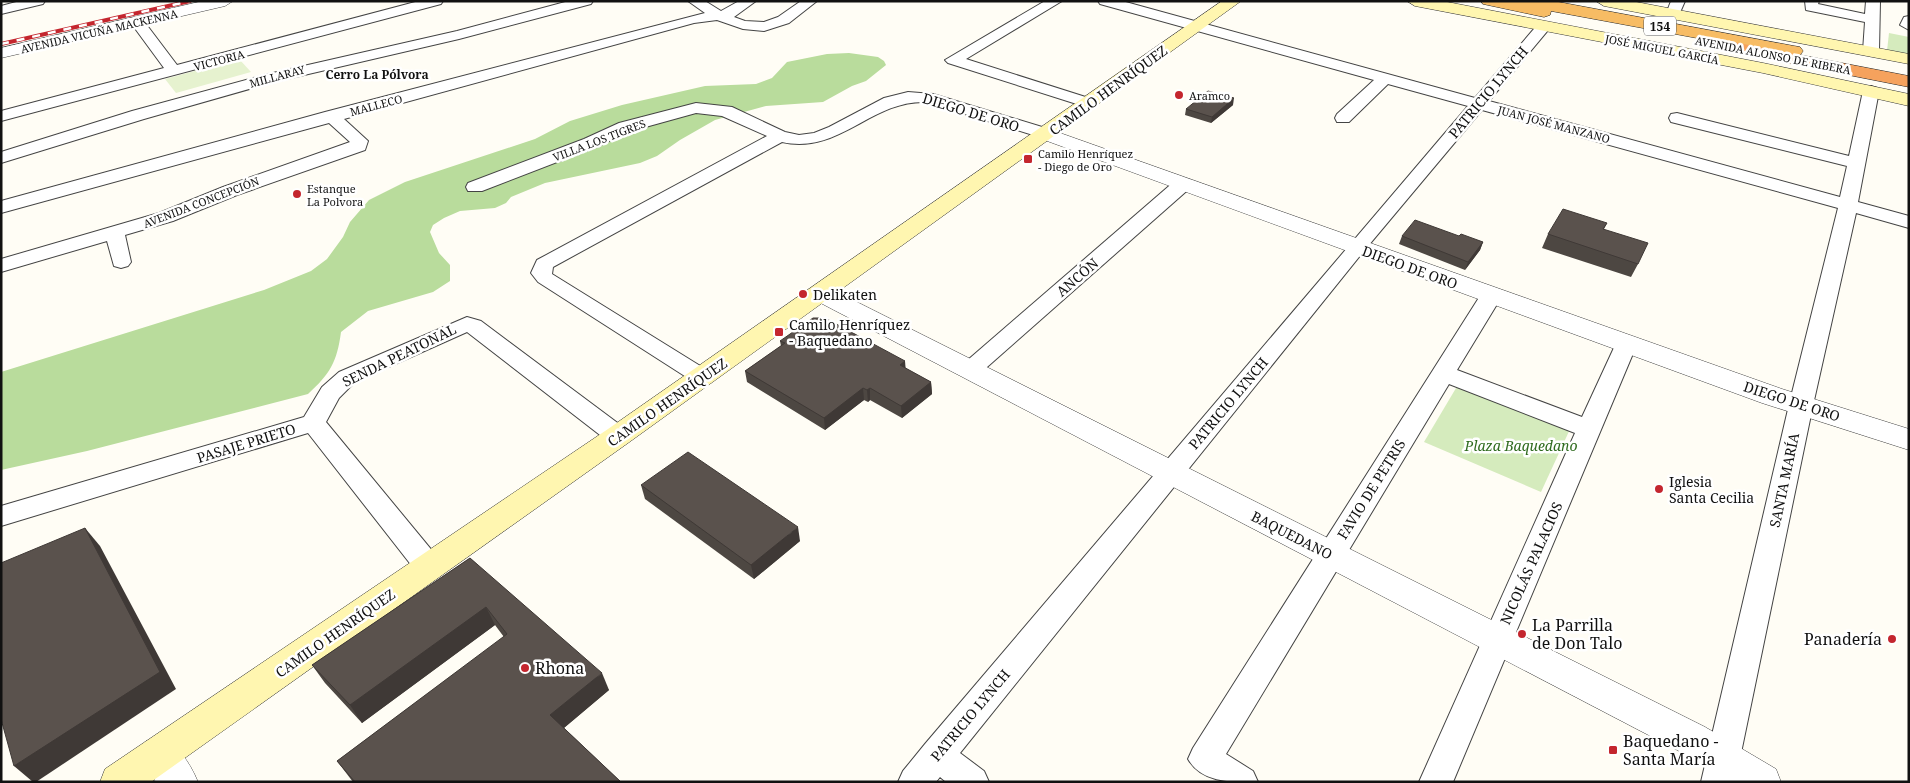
<svg xmlns="http://www.w3.org/2000/svg" width="1910" height="783" viewBox="0 0 1910 783" font-family="'Noto Serif',serif">
<style>
.green{fill:#d5ebbd}
.forest{fill:#b9dc9c}
.pitch{fill:#e6f2cf}
.lines{fill:none;stroke-linecap:round;stroke-linejoin:round}
.minor-casing{stroke:#444;stroke-width:2}
.tertiary-casing{stroke:#444;stroke-width:1}
.secondary-casing{stroke:#333;stroke-width:1}
.trunk-casing{stroke:#222;stroke-width:1}
.motorway-casing{stroke:#222;stroke-width:1}
.minor{fill:#fff;fill-rule:evenodd}
.tertiary{fill:#fff;fill-rule:evenodd}
.secondary{fill:#fff6b0;fill-rule:evenodd}
.trunk{fill:#f7bc64;fill-rule:evenodd}
.motorway{fill:#f5a25d;fill-rule:evenodd}
.rail-casing{stroke:#c4262e;stroke-width:4}
.rail{stroke:#fff;stroke-width:2.5;stroke-dasharray:8;stroke-linecap:butt}
.wall{fill:#4d4742}
.shaded-wall{fill:#3f3936}
.building{fill:#5a524d;stroke:#3f3936}
.poi-dot{fill:#c4262e;stroke:#fff;stroke-width:2}
.labels{text-anchor:middle;dominant-baseline:central;stroke-width:5;stroke-linejoin:round;paint-order:stroke}
.far-street-label{font-size:11px;fill:#111;stroke:#fff}
.far-poi-label{font-size:11px;fill:#111;stroke:#fff;text-anchor:start}
.shield{fill:#fff;stroke:#585858;stroke-width:1}
.shield-label{font-size:12px;font-weight:bold;fill:#111}
.far-neighbourhood-label{font-size:12px;font-weight:bold;fill:#111;stroke:#fff}
.street-label{font-size:14px;fill:#111;stroke:#fff}
.poi-label{font-size:14px;fill:#111;stroke:#fff;text-anchor:start}
.park-label{font-size:14px;font-style:italic;fill:#2f6b1f;stroke:#fff}
.near-poi-label{font-size:16px;fill:#111;stroke:#fff;text-anchor:start}
</style>
<rect width="100%" height="100%" fill="#fffdf5"/>
<g class="green">
<path d="M1889,33L1909,37V55L1887,51Z"/>
<path d="M1459,383L1571,427L1541,492L1424,442Z"/>
</g>
<path class="forest" d="M849,53L878,57L884,61L886,65L866,81L852,86L823,102L766,106L715,120L680,140L657,156L640,163L545,183L511,197L506,203L495,208L460,211L444,218L433,225L430,232L439,253L450,265V281L433,292L368,311L341,332C337,362 330,374 308,394L87,451L1,470V372L264,290L311,271L327,259L343,237L350,222L369,200L405,182L535,139L570,121L622,105L705,86L756,84L772,78L787,62L827,54Z"/>
<path class="pitch" d="M239,59L251,72L176,93L165,79Z"/>
<g class="lines">
<g class="minor-casing">
<g id="minor">
<path d="M20,1H45L43,4L1,14V6Z"/>
<path d="M419,1H443L441,4L1,121V111L164,68L131,23L133,20H143L177,65Z"/>
<path d="M569,1H593L591,4L459,39L274,82L144,119L1,163V152L132,111L264,75L457,31Z"/>
<path d="M688,1H705L721,11L739,1H756L734,17L745,21L764,22L778,17L801,1H817L789,23L764,31L743,29L717,20L694,23L344,119L368,141L365,150L237,195L173,221L125,235L131,262L128,266L121,268L114,266L107,241L1,272V259L159,213L223,187L350,142L329,123L1,213V201L325,112L705,13Z"/>
<path d="M1045,1H1062L966,59L1095,100L1097,103L1095,106H1083L948,63L945,60Z"/>
<path d="M1098,1H1122L1475,98L1539,23H1549L1551,26L1549,29L1489,101L1840,197L1847,166L1671,122L1669,118L1671,114L1677,113L1849,156L1863,91L1871,86L1877,88L1879,91L1858,202L1909,216V228L1856,213L1813,405L1735,782H1701L1789,405L1838,208L1482,110L1363,252L960,753L984,771L989,782H946L940,777L936,782H898L903,771L925,744L1468,106L1388,84L1349,122H1337L1335,118L1337,114L1374,80L1100,4Z"/>
<path d="M1671,1H1685L1678,17H1668L1666,14Z"/>
<path d="M1805,1H1819L1818,4L1865,14L1866,1H1880L1879,51L1876,54H1866L1863,51L1865,22L1806,10Z"/>
<path d="M1909,16V30L1900,25L1904,17Z"/>
<path d="M908,92L933,94L1052,130L1055,134L1052,138L1046,139L926,102C871,100 839,155 782,142L553,267L552,274L710,372L714,377L710,382L702,385L694,382L538,282L531,273L537,260L767,136L722,116L696,113L631,131L596,147L482,191H468L466,187L468,183L584,139L619,123L696,103L732,107L785,132L799,135L814,133L829,127L884,98Z"/>
<path d="M1183,178L1190,180L1192,184L1190,188L978,375L970,378L962,375L958,370L962,365L1176,180Z"/>
<path d="M1491,290L1499,291L1502,296L1457,370L1582,417L1618,339L1626,337L1634,339L1637,344L1453,782H1419L1575,433L1449,384L1226,754L1253,771L1258,782C1230,782 1202,783 1188,759L1193,748L1480,296L1483,291Z"/>
<path d="M467,317L481,321L627,430L630,436L627,442L618,445L609,442L467,332L355,382L339,398L326,422L439,559L443,567L439,575L429,578L419,575L308,433L1,526V506L304,417L322,387L339,372Z"/>
</g>
</g>
<g class="tertiary-casing">
<g id="tertiary">
<path d="M203,1H233L225,6L1,58V48Z"/>
<path d="M1046,128L1782,389L1909,429V450L1762,403L1039,138L1036,134L1039,130Z"/>
<path d="M820,286L829,288L1705,727L1776,769L1781,782H1727L1679,751L811,298L808,293L811,288Z"/>
<path d="M158,736C178,744 190,763 198,782H156L139,754L145,742Z"/>
</g>
</g>
<g class="secondary-casing">
<g id="secondary">
<path d="M1222,1H1241L628,443L151,782H100L105,769L608,429Z"/>
<path d="M1407,1H1442L1763,63L1909,94V106L1763,73L1415,6Z"/>
<path d="M1596,1H1631L1909,54V64L1604,6Z"/>
</g>
</g>
<g class="trunk-casing">
<path id="trunk" d="M1481,1H1553L1794,46L1800,47L1803,51L1800,55L1794,56L1551,11L1550,15L1544,17L1483,4Z"/>
</g>
<g class="motorway-casing">
<path id="motorway" d="M1733,42L1909,76V87L1727,51L1724,47L1727,43Z"/>
</g>
<use href="#minor" class="minor"/>
<use href="#tertiary" class="tertiary"/>
<use href="#secondary" class="secondary"/>
<use href="#trunk" class="trunk"/>
<use href="#motorway" class="motorway"/>
<g class="rail-casing">
<path id="rail" d="M1,44L190,1"/>
</g>
<use href="#rail" class="rail"/>
</g>
<g class="wall">
<path d="M1233,105L1211,123L1185,115L1186,109Z"/>
<path d="M1607,223L1604,229L1638,264L1631,277L1542,248L1548,234Z"/>
<path d="M1402,236H1459L1483,242L1480,250L1465,270L1399,244Z"/>
<path d="M780,341L905,361V368L931,382L932,394L902,418L870,400L868,402L864,400L825,430L747,382L745,371L781,346Z"/>
<path d="M641,485L800,541L754,579L645,499Z"/>
<path d="M470,558L609,690L564,728L621,782H353L337,761L504,637L495,625L362,723L325,683L312,665Z"/>
</g>
<g class="shaded-wall">
<path d="M1234,98L1233,105L1211,123L1212,117Z"/>
<path d="M1483,242L1480,250L1465,270L1468,262Z"/>
<path d="M905,361L906,373L900,365Z"/>
<path d="M931,382L932,394L902,418L901,406Z"/>
<path d="M863,388L864,400L825,430L824,418Z"/>
<path d="M870,388V400L868,402L867,390Z"/>
<path d="M798,527L800,541L754,579L751,565Z"/>
<path d="M85,528L100,546L176,689L36,782H33L14,766Z"/>
<path d="M486,607L495,625L362,723L350,705Z"/>
<path d="M602,673L609,690L559,732L550,715Z"/>
</g>
<g class="building">
<path d="M1208,91L1234,98L1212,117L1186,109Z"/>
<path d="M1563,209L1607,223L1603,229L1648,243L1638,264L1548,234Z"/>
<path d="M1415,220L1459,236L1461,234L1483,242L1468,262L1402,236Z"/>
<path d="M813,318H825L905,361L900,365L931,382L901,406L870,388L867,390L863,388L824,418L745,371L785,343L780,341Z"/>
<path d="M688,452L798,527L751,565L641,485Z"/>
<path d="M85,528L160,672L14,766L1,719V563Z"/>
<path d="M470,558L602,673L550,715L621,782H355L337,761L507,634L486,607L350,705L312,665Z"/>
</g>
<g class="poi-dot">
<circle cx="1179" cy="95" r="5"/>
<rect x="1023" y="154" width="10" height="10" rx="2.5"/>
<circle cx="297" cy="194" r="5"/>
<circle cx="803" cy="294" r="5"/>
<rect x="774" y="327" width="10" height="10" rx="2.5"/>
<circle cx="1659" cy="489" r="5"/>
<circle cx="1522" cy="634" r="5"/>
<circle cx="1892" cy="639" r="5"/>
<circle cx="525" cy="668" r="5"/>
<rect x="1608" y="745" width="10" height="10" rx="2.5"/>
</g>
<g class="labels">
<g class="far-street-label">
<text transform="translate(99 31) rotate(-13)">AVENIDA VICUÑA MACKENNA</text>
<text transform="translate(1662 49) rotate(11)">JOSÉ MIGUEL GARCÍA</text>
<text transform="translate(1773 55) rotate(11)">AVENIDA ALONSO DE RIBERA</text>
<text transform="translate(219 60) rotate(-15)">VICTORIA</text>
<text transform="translate(277 76) rotate(-15)">MILLARAY</text>
<text transform="translate(376 105) rotate(-15)">MALLECO</text>
<text transform="translate(1554 124) rotate(15)">JUAN JOSÉ MANZANO</text>
<text transform="translate(599 140) rotate(-21)">VILLA LOS TIGRES</text>
<text transform="translate(201 202) rotate(-21)">AVENIDA CONCEPCIÓN</text>
</g>
<g class="far-poi-label">
<text x="1189" y="95">Aramco</text>
<text x="1038" y="153">Camilo Henríquez<tspan x="1038" dy="13">- Diego de Oro</tspan></text>
<text x="307" y="188">Estanque<tspan x="307" dy="13">La Polvora</tspan></text>
</g>
<rect class="shield" x="1644" y="16.5" width="32" height="19" rx="4"/>
<g class="shield-label">
<text x="1660" y="26">154</text>
</g>
<g class="far-neighbourhood-label">
<text x="377" y="74">Cerro La Pólvora</text>
</g>
<g class="street-label">
<text transform="translate(1108 90) rotate(-36)">CAMILO HENRÍQUEZ</text>
<text transform="translate(1488 92) rotate(-50)">PATRICIO LYNCH</text>
<text transform="translate(971 112) rotate(17)">DIEGO DE ORO</text>
<text transform="translate(1410 267) rotate(20)">DIEGO DE ORO</text>
<text transform="translate(1077 277) rotate(-41)">ANCÓN</text>
<text transform="translate(399 355) rotate(-26)">SENDA PEATONAL</text>
<text transform="translate(1792 401) rotate(18)">DIEGO DE ORO</text>
<text transform="translate(667 402) rotate(-35)">CAMILO HENRÍQUEZ</text>
<text transform="translate(1228 403) rotate(-50)">PATRICIO LYNCH</text>
<text transform="translate(246 443) rotate(-17)">PASAJE PRIETO</text>
<text transform="translate(1784 480) rotate(-78)">SANTA MARÍA</text>
<text transform="translate(1371 489) rotate(-58)">FAVIO DE PETRIS</text>
<text transform="translate(1292 535) rotate(27)">BAQUEDANO</text>
<text transform="translate(1531 563) rotate(-66)">NICOLÁS PALACIOS</text>
<text transform="translate(335 633) rotate(-35)">CAMILO HENRÍQUEZ</text>
<text transform="translate(970 715) rotate(-50)">PATRICIO LYNCH</text>
</g>
<g class="poi-label">
<text x="813" y="294">Delikaten</text>
<text x="789" y="324">Camilo Henríquez<tspan x="789" dy="16">- Baquedano</tspan></text>
<text x="1669" y="481">Iglesia<tspan x="1669" dy="16">Santa Cecilia</tspan></text>
</g>
<g class="park-label">
<text x="1521" y="445">Plaza Baquedano</text>
</g>
<g class="near-poi-label">
<text x="1532" y="625">La Parrilla<tspan x="1532" dy="18">de Don Talo</tspan></text>
<text x="1882" y="639" text-anchor="end">Panadería</text>
<text x="535" y="668">Rhona</text>
<text x="1623" y="741">Baquedano -<tspan x="1623" dy="18">Santa María</tspan></text>
</g>
</g>
<rect width="1910" height="783" fill="none" stroke="#111111" stroke-width="5"/>
</svg>
